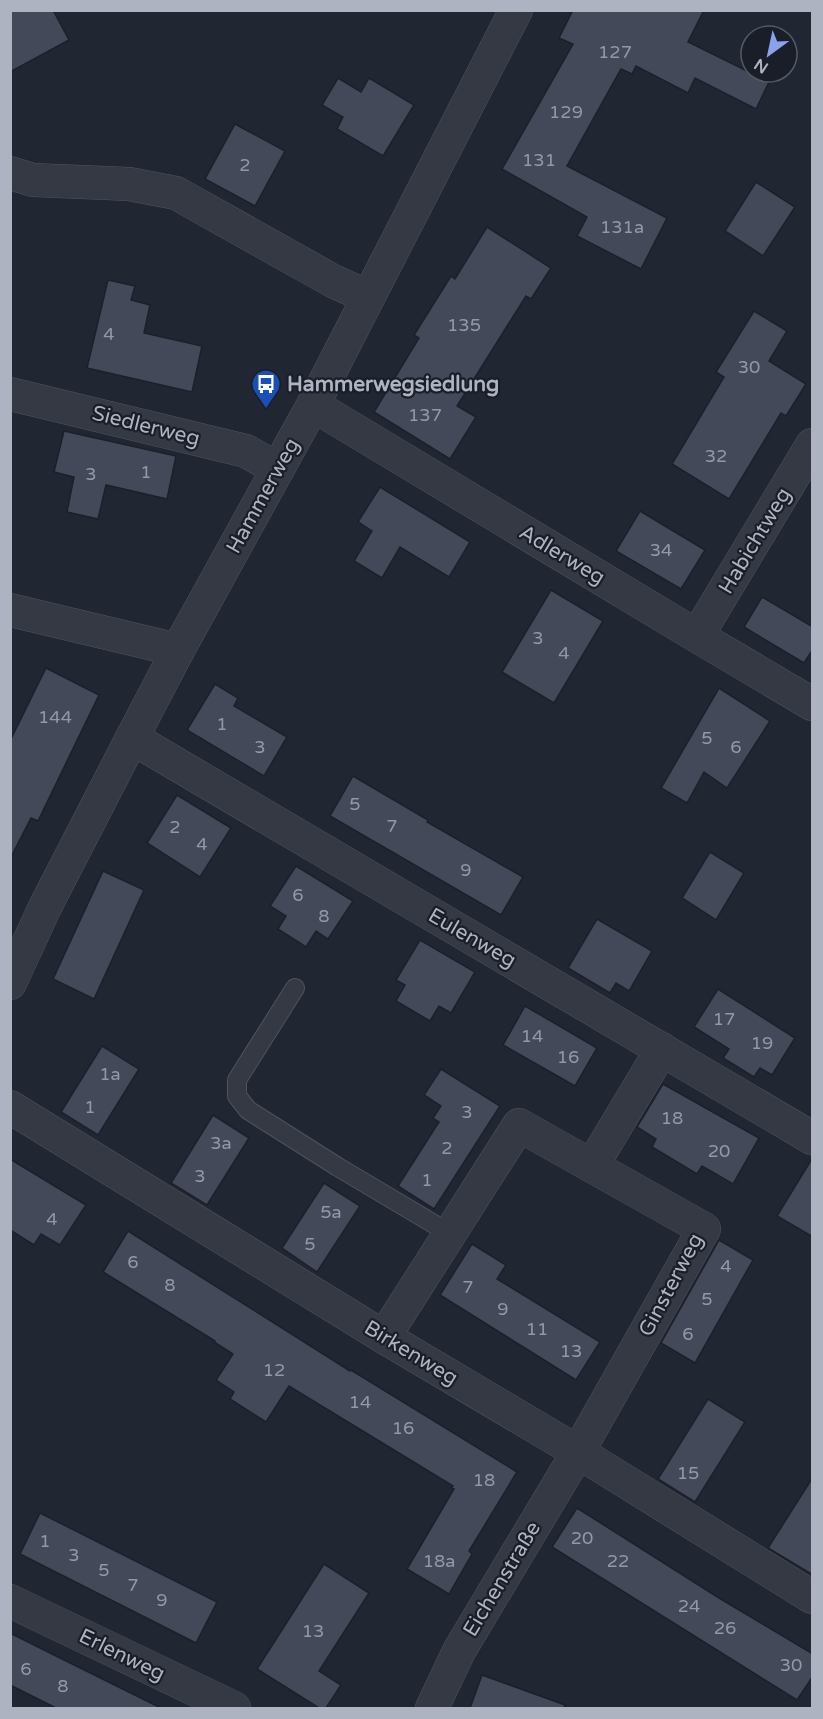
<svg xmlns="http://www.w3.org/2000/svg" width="823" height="1719" viewBox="0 0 823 1719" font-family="'Varela Round',sans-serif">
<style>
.building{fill:#434958;stroke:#1c202b;stroke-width:1.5}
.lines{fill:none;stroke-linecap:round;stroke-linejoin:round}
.service-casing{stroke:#4f535f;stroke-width:20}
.minor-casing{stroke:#4f535f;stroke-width:34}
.service{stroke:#343944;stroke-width:18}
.minor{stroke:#343944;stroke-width:33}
.labels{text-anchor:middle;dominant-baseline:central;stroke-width:4.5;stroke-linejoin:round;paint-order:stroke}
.number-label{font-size:18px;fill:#9398a7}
.poi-label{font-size:21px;font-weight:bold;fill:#aeb3c1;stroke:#1a1e28;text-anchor:start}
.street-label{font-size:21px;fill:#aeb3c1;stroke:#1a1e28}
</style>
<rect width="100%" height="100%" fill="#212633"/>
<g class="building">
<path d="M10,10H53L69,40L10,72Z"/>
<path d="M573,10H704L688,42L769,82L756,109L695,78L688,93L636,66L632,74L621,69L567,166L667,218L641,269L577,236L587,217L502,169L573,44L559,38Z"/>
<path d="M338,78L361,92L369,78L414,105L383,156L337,129L343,117L322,105Z"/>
<path d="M235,124L285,151L255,206L205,179Z"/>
<path d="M756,182L795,207L763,256L725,231Z"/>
<path d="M487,227L551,268L531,299L526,296L457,406L476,417L450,459L374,412L419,338L414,335L451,276L455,279Z"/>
<path d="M108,280L135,286L131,300L150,305L144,333L202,346L192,392L87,368Z"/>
<path d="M754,311L787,331L769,361L806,384L786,416L781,413L729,499L672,464L724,377L716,372Z"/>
<path d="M64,431L176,456L167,499L106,485L98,519L67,512L74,477L54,472Z"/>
<path d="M380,487L470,542L449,577L400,547L382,578L354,561L372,531L358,522Z"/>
<path d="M640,511L705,550L681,589L616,551Z"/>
<path d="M551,590L603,621L554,703L502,672Z"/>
<path d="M762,597L813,627V649L804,663L744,627Z"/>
<path d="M46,668L99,695L38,821L31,818L10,859V741Z"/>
<path d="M215,684L238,698L234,706L287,737L264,776L187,730Z"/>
<path d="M719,688L770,721L727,788L704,772L687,803L661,788Z"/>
<path d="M353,776L428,820L427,822L523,877L501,915L330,816Z"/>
<path d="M177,795L231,828L200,877L147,843Z"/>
<path d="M710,852L744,873L716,920L682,898Z"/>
<path d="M296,866L353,901L328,939L316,931L306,947L278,929L286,916L270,906Z"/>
<path d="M103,871L144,890L94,999L53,979Z"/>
<path d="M597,919L652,951L629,991L616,983L610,993L568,968Z"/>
<path d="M420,940L475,972L451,1013L439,1006L430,1021L396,1001L405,985L396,980Z"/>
<path d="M718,989L795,1038L772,1075L760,1068L754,1077L723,1058L729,1049L694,1027Z"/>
<path d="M525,1006L597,1048L575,1086L503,1045Z"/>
<path d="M102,1046L139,1069L98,1135L61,1112Z"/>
<path d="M441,1069L500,1106L434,1209L398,1186L439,1122L433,1118L441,1106L424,1095Z"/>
<path d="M663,1084L759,1138L733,1184L702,1166L697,1174L652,1147L656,1139L637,1127Z"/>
<path d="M213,1115L249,1138L207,1205L171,1183Z"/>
<path d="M813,1157V1237L777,1216Z"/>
<path d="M10,1159L86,1205L60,1245L41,1234L34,1245L10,1230Z"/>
<path d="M324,1183L360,1206L317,1272L282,1248Z"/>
<path d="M128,1231L350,1371L351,1370L517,1472L469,1551L472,1554L449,1594L407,1569L454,1489L451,1488L453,1486L289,1386L266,1422L230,1399L234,1392L216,1380L233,1354L214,1342L215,1341L103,1272Z"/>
<path d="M719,1240L753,1260L695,1363L661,1343Z"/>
<path d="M472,1244L506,1265L497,1279L600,1342L576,1380L440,1295Z"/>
<path d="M708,1399L745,1422L695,1502L658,1479Z"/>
<path d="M813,1477V1575L768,1548Z"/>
<path d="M577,1508L719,1598L813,1654V1676L797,1700L552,1547Z"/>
<path d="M40,1513L217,1602L196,1643L20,1554Z"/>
<path d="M324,1564L369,1593L319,1671L341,1685L326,1708H319L257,1669Z"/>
<path d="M10,1633L50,1653L161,1708H56L10,1685Z"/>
<path d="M482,1675L565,1705L564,1708H470Z"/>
</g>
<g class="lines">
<g class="service-casing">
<path id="service" d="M295,988L237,1080V1096L248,1110L338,1167L449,1233"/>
</g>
<g class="minor-casing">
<g id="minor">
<path d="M10,173L33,180L129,184L176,193L333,281L368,297"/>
<path d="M10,394L246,451L278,469"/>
<path d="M313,405L697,636L812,704"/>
<path d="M10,610L178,650"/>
<path d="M697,636L812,445"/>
<path d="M132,738L812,1138"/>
<path d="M10,983L45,907L132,738L178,650L313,405L516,10"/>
<path d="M10,1107L384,1337L578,1452L812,1597"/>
<path d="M592,1166L662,1049"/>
<path d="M384,1337L519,1125L704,1229L578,1452L459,1651L432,1708"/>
<path d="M10,1601L234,1708"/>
</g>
</g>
<use href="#service" class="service"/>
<use href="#minor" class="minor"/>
</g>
<defs>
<g id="bus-pin" transform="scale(1.5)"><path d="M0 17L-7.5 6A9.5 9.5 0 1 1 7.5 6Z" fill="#1a4fb4" stroke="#1a1e28"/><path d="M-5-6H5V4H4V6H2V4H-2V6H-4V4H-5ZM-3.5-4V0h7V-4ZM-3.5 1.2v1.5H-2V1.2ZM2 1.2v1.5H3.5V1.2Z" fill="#fff"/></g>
</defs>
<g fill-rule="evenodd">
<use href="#bus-pin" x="266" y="384"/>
</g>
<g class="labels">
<g class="number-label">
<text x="615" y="52">127</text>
<text x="566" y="112">129</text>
<text x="539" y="160">131</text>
<text x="245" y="165">2</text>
<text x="622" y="227">131a</text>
<text x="464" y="325">135</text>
<text x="109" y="334">4</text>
<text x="749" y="367">30</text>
<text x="425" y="415">137</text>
<text x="716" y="456">32</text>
<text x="146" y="472">1</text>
<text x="91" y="474">3</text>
<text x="661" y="550">34</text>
<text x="538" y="638">3</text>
<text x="564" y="653">4</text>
<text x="55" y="717">144</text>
<text x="222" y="724">1</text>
<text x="707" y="738">5</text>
<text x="260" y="747">3</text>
<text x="736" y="747">6</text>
<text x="355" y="804">5</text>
<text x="392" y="826">7</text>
<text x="175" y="827">2</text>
<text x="202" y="844">4</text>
<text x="466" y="870">9</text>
<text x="298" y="895">6</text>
<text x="324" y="916">8</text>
<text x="724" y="1019">17</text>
<text x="532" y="1036">14</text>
<text x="762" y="1043">19</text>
<text x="568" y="1057">16</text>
<text x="110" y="1074">1a</text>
<text x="90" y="1107">1</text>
<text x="467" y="1112">3</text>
<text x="672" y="1118">18</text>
<text x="221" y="1143">3a</text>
<text x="447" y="1148">2</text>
<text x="719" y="1151">20</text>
<text x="200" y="1176">3</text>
<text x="427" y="1180">1</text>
<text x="331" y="1212">5a</text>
<text x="52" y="1219">4</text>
<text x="310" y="1244">5</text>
<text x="133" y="1262">6</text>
<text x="726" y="1266">4</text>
<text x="170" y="1285">8</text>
<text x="468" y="1287">7</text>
<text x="707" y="1299">5</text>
<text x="503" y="1309">9</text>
<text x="537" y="1329">11</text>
<text x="688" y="1334">6</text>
<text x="571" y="1351">13</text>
<text x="274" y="1370">12</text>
<text x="360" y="1402">14</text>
<text x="403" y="1428">16</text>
<text x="688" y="1473">15</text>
<text x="484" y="1480">18</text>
<text x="582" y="1538">20</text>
<text x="45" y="1541">1</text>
<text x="74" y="1555">3</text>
<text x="439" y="1561">18a</text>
<text x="618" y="1561">22</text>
<text x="104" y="1570">5</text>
<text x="133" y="1585">7</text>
<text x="162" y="1600">9</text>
<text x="689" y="1606">24</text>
<text x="725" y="1628">26</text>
<text x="313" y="1631">13</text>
<text x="791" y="1665">30</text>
<text x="26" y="1669">6</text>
<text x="63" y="1686">8</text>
</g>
<g class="poi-label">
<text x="287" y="384">Hammerwegsiedlung</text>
</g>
<g class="street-label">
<text transform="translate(146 426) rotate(14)">Siedlerweg</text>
<text transform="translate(263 496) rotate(-61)">Hammerweg</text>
<text transform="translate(755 541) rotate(-59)">Habichtweg</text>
<text transform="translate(562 555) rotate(31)">Adlerweg</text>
<text transform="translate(472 938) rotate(30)">Eulenweg</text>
<text transform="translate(671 1285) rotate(-62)">Ginsterweg</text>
<text transform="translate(411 1353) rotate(31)">Birkenweg</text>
<text transform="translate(502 1579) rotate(-59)">Eichenstraße</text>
<text transform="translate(122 1655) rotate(26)">Erlenweg</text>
</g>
</g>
<rect width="823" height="1719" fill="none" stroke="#aeb3c1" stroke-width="24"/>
<g transform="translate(769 54) rotate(213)"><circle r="28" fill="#1a1e28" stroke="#555a65" stroke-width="1.5"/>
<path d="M0-4.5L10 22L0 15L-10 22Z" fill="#89a2eb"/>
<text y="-9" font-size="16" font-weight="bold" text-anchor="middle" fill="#aeb3c1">N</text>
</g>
</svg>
